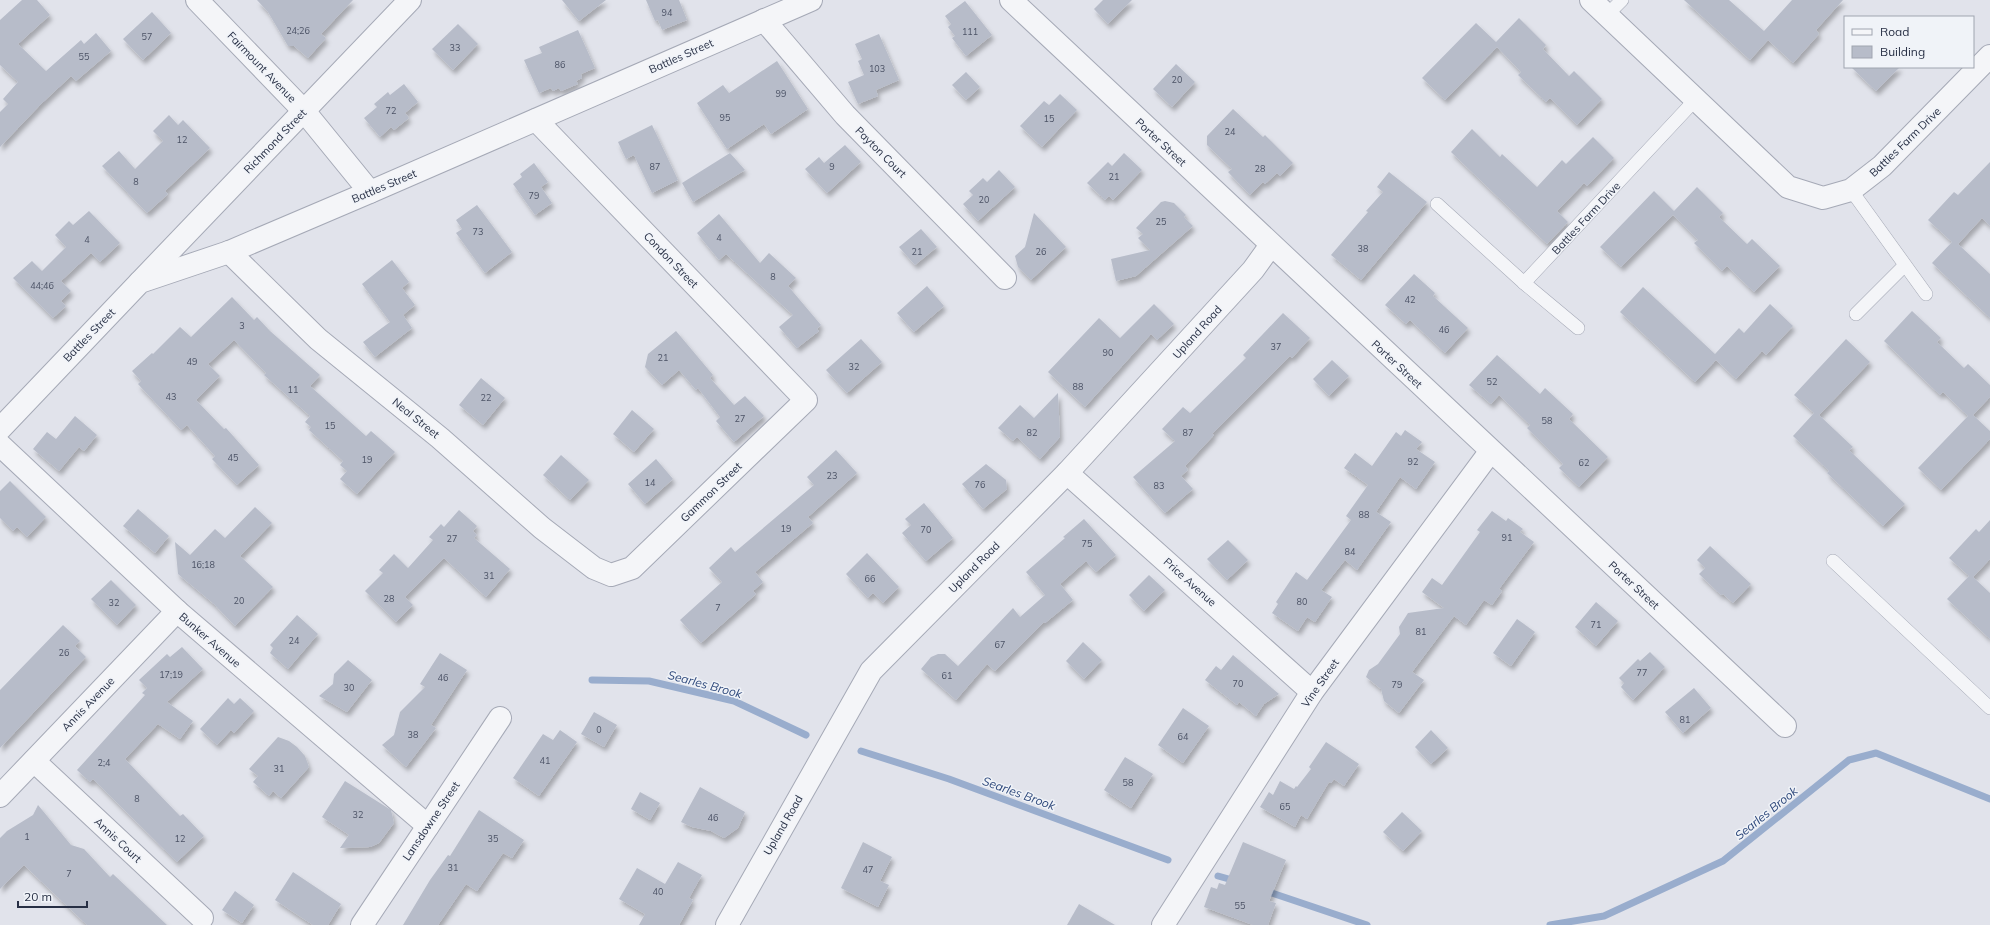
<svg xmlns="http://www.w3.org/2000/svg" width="1990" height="925" viewBox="0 0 1990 925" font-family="Mulish,sans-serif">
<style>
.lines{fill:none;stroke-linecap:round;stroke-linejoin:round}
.stream{stroke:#99adcd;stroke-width:7}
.building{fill:#b7bcc9;filter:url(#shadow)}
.service-casing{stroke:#a5a9b6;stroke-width:14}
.minor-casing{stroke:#a5a9b6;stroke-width:24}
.tertiary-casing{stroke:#a5a9b6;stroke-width:24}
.service{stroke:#f4f5f8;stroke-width:13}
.minor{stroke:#f4f5f8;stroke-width:22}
.tertiary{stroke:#f4f5f8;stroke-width:22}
.labels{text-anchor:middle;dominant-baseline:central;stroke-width:3;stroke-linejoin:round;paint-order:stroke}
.number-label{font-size:9px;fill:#4b5265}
.street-label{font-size:11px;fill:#272f44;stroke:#f0f3f8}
.water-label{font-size:12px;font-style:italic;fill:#2e487b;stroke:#f0f3f8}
</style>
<defs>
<filter id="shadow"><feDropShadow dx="2.5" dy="4.5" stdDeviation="2" flood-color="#0004"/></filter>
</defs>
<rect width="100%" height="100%" fill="#e1e3eb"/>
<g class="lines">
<g class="stream">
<path d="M592,680L649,681L734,701L806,735"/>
<path d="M861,751L949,779L1168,860"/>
<path d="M1218,876L1236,881"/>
<path d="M1263,890L1367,925"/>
<path d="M1550,925L1604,916L1723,861L1849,760L1876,753L1990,799"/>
</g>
</g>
<g class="building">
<path d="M22,0H37L50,15L18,44L46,71L81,40L84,44L96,33L111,51L76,81L71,76L41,104L0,147V112L8,104L3,99L18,82L0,65V20Z"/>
<path d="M257,0H353L321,34L326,38L308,58L294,46H288L268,12Z"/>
<path d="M562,0H606L579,21Z"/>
<path d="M646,0H679L687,20L662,30L658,20L655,21Z"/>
<path d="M1103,0H1132L1108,24L1094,9Z"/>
<path d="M1684,0H1729L1764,31L1792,0H1843L1816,30L1819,34L1793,63L1768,40L1750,60Z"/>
<path d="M965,1L992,35L966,56L952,38L955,36L948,27L951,24L945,16Z"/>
<path d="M152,12L171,33L143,60L123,39Z"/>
<path d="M1519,18L1546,45L1543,49L1569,76L1574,71L1602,99L1577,125L1550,98L1546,102L1518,75L1521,72L1497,47L1445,100L1422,78L1476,23L1496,42Z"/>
<path d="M458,24L478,44L453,70L432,49Z"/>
<path d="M578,30L595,68L581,74L582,78L576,81L578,84L561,91L559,88L553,91L551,88L539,93L524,60L542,53L539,47Z"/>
<path d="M879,34L899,80L876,90L878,96L858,104L848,82L864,75L858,61L862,59L855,44Z"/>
<path d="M777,61L808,109L771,134L764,124L727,149L697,103L723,85L729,93Z"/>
<path d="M1176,64L1195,82L1172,107L1153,89Z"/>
<path d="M1851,67H1900L1876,91Z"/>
<path d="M966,72L980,87L966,100L952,85Z"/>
<path d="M404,84L418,102L405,113L409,118L394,130L391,127L380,137L364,118L377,107L374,104L388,92L390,95Z"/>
<path d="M1060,94L1077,110L1042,147L1020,126L1044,101L1049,105Z"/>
<path d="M1233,109L1263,137L1265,135L1293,163L1280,176L1277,173L1265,184L1263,182L1250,195L1228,172L1232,169L1207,145V136Z"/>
<path d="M169,115L178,125L183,120L210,148L165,191L168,194L147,213L102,166L119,151L135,169L163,141L153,131Z"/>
<path d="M652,125L678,180L652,193L634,155L626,159L618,142Z"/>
<path d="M1472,129L1500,157L1502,154L1537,187L1562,160L1566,164L1593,137L1614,158L1587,186L1584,183L1557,211L1568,222L1547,244L1451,152Z"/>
<path d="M845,145L861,162L827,193L805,169L819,157L824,163Z"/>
<path d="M730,153L745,170L693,202L682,183Z"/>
<path d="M1124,153L1142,170L1113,200L1109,196L1105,200L1087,183L1108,162L1112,166Z"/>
<path d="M1990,162V226L1982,218L1958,244L1990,274V318L1932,263L1952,242L1928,220L1954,192L1958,195Z"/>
<path d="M534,163L548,182L541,187L552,203L535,215L513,184L522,177L520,174Z"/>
<path d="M999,170L1015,187L978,221L963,204L973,195L969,191L983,178L987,182Z"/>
<path d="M1389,172L1427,202L1361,280L1331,255L1368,212L1366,211L1383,192L1377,187Z"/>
<path d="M1697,187L1723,213L1719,217L1747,244L1752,239L1780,266L1754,292L1727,266L1722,271L1694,243L1698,240L1673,215L1621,267L1600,247L1654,191L1674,211Z"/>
<path d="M1165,201L1174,203L1186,215L1184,217L1193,226L1136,276L1116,281L1111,259L1150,250L1138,238L1143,234L1136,228L1161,202Z"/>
<path d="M477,205L512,252L485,273L456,233L462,229L456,220Z"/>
<path d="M89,211L120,243L100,262L91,253L61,281L71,291L61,301L66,306L53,318L13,278L32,261L42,271L66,247L55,235L69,221L73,225Z"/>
<path d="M1034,213L1066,247L1031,280L1018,267L1015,256L1025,247Z"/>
<path d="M719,214L760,263L769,253L796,278L788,286L821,325L817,329L819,331L797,348L779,327L793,315L726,254L719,260L697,233Z"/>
<path d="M921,229L937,247L915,265L899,247Z"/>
<path d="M392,260L409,282L402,288L415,305L403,315L412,328L375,357L363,342L390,322L362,284Z"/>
<path d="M1414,274L1435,293L1433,296L1468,328L1445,353L1410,320L1406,324L1385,305Z"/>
<path d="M927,286L944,306L914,332L897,313Z"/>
<path d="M1643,287L1715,354L1739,328L1744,333L1770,304L1793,326L1766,355L1762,351L1736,379L1716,360L1695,382L1620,312Z"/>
<path d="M232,297L254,320L257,317L270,331L320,375L310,386L366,436L371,431L395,452L357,494L340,479L347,471L340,465L343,461L309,430L311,427L305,422L310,416L264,375L266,373L234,340L208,364L220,376L196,400L224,429L226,428L259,465L237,485L212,459L215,456L187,425L181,430L138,384L141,381L132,371L152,353L153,354L180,327L191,337Z"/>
<path d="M1154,304L1174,324L1157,340L1151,334L1085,407L1048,372L1099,318L1120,338Z"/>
<path d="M1912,311L1941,338L1937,342L1964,368L1968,364L1990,385V397L1973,415L1990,431V439L1941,490L1918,468L1968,416L1943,392L1940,395L1884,341Z"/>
<path d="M1283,313L1310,338L1292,358L1290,356L1212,434L1214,435L1185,466L1188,470L1181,476L1193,489L1165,513L1133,477L1175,441L1162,429L1183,407L1190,413L1246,358L1243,355Z"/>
<path d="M676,331L713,375L710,378L734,405L745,396L764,416L734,442L716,421L720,417L698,388L696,390L679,370L662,385L645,367L648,354Z"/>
<path d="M861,339L882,362L847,393L826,370Z"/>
<path d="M1846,339L1870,362L1819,415L1853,447L1849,450L1905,504L1883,526L1827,473L1829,471L1793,436L1814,413L1794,395Z"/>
<path d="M1497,355L1540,394L1545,388L1573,414L1569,419L1608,457L1579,487L1559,468L1563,464L1527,428L1530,425L1499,395L1491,404L1469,385Z"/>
<path d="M1332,360L1349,376L1329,396L1313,379Z"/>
<path d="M481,378L505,398L483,425L459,405Z"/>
<path d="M1058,393L1060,437L1040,459L1017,437L1013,441L998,428L1020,405L1034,418Z"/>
<path d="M632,410L654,429L634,452L613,434Z"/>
<path d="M75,416L97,435L84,451L79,447L59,471L33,449L47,432L56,439Z"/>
<path d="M1405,430L1422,442L1416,449L1435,462L1416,489L1400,477L1376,512L1391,522L1357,570L1345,560L1321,590L1332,597L1315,622L1307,617L1298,631L1272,613L1278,604L1276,602L1296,572L1307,580L1351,520L1346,516L1368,485L1344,468L1355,453L1372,466L1396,432L1401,436Z"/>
<path d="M836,450L857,473L808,517L813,523L755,572L763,582L753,591L756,594L701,643L680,620L722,582L709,568L731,547L735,552L814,485L807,477Z"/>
<path d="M561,455L589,480L570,500L543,475Z"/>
<path d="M656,459L673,479L645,504L628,484Z"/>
<path d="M986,464L1006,480L1007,489L983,509L962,484Z"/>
<path d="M10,481L46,517L27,537L17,527L13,531L0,518V491Z"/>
<path d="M924,503L953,538L926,561L902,533L911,525L905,519Z"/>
<path d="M255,507L272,523L240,556L273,587L235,626L214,604L178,574L175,542L190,555L215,529L225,538Z"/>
<path d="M138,509L169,536L155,553L123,526Z"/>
<path d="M459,510L477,526L473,531L477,535L474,538L510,569L486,597L444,558L405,597L413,605L396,622L365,591L383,573L379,570L394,554L408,568L433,540L429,537L441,524L444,527Z"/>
<path d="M1492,511L1506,521L1508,518L1523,529L1520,532L1534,542L1499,589L1502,591L1492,605L1484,600L1466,625L1454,616L1412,672L1424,680L1399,713L1384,701L1381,689L1366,677L1369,670L1378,664L1400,634L1399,627L1408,613L1444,608L1422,592L1432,578L1442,585L1480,532L1477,530Z"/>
<path d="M1084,519L1116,555L1096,572L1086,561L1060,584L1073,600L1045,623L1044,622L995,671L987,664L956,700L921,669L931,657L938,654H945L958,666L1013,608L1020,617L1045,595L1026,572L1065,538L1063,537Z"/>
<path d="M1990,520V559L1973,577L1990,593V639L1947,599L1969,576L1949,558L1976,529L1979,532Z"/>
<path d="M1228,540L1248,560L1227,580L1207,559Z"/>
<path d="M1710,546L1751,584L1733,603L1723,594L1721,595L1699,574L1705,568L1697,560Z"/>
<path d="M867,553L899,587L883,603L873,593L868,598L846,574Z"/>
<path d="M1149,575L1165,590L1144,611L1129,595Z"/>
<path d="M111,580L136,605L117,625L91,599Z"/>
<path d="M1596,602L1618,621L1596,646L1575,627Z"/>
<path d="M297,615L318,634L288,669L270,653L273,648L270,645Z"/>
<path d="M1517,619L1535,632L1511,666L1493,653Z"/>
<path d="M63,625L80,641L75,646L86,657L0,748V690Z"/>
<path d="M1083,642L1102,660L1084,679L1066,661Z"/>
<path d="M182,647L203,669L167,702L193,721L180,739L158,724L125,759L180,816L183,814L204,836L177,862L93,779L90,782L77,770L145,695L142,693L147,688L139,680L167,654L170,657Z"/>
<path d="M1650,652L1665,667L1633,700L1621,687L1624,683L1619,678L1638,659L1640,661Z"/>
<path d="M440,653L467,670L431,725L436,728L406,767L382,745L394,735L400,712L425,687L420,684Z"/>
<path d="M1233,655L1279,694L1264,704L1256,716L1239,702L1237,705L1228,698L1205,680L1216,666L1221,670Z"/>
<path d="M348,660L372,680L347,712L319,696L333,684L334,674Z"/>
<path d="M1694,688L1711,708L1683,733L1665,712Z"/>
<path d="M228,698L234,704L240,698L254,711L234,733L231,730L217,745L200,729Z"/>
<path d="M1183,708L1209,726L1183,763L1158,745Z"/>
<path d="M594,712L617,725L604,747L581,734Z"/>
<path d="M560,730L577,742L539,796L513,778L543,734L553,740Z"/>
<path d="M1431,730L1448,748L1431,764L1415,747Z"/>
<path d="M278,737L289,741L297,747L305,756L309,767L281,798L273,791L269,796L253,782L258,776L249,769Z"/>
<path d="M1326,742L1359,764L1344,786L1334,779L1331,783L1329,782L1307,819L1301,815L1295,827L1260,807L1269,792L1273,795L1280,781L1294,789L1296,786L1297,787L1311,769L1309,767Z"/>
<path d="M1125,757L1153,774L1131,808L1104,790Z"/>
<path d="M345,781L391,810L394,823L379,843L370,847L340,848L349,835L322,817Z"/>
<path d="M700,787L745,812L738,828L724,838L711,831L692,827L681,822Z"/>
<path d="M640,792L660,803L650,820L631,809Z"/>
<path d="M38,805L71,845L84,849L110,877L113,874L167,925H87L24,865L0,889V838L7,831L33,815Z"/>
<path d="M479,810L524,840L512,858L503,853L477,891L466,884L438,925H403L430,880L448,855L450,856Z"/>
<path d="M1402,812L1422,831L1403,851L1383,832Z"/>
<path d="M863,842L892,857L880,881L889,885L878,907L841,888Z"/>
<path d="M1243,842L1286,860L1269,901L1276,903L1268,925H1253L1204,907L1211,887L1217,889L1219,883L1225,885Z"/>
<path d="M678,862L702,875L689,898L693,900L679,925H639L645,914L619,899L637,868L665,884Z"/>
<path d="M293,872L341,904L328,925H313L275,900Z"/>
<path d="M235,891L254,905L242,923L222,910Z"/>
<path d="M1079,904L1115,925H1067Z"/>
</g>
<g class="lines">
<g class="service-casing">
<g id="service">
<path d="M1607,15L1622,0"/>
<path d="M1851,190L1926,294"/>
<path d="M1437,204L1524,283L1578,328"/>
<path d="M1524,283L1696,99"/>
<path d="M1856,314L1904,266"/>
<path d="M1833,561L1990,708"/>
</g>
</g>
<g class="minor-casing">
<g id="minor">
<path d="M197,0L304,111L370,192"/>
<path d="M1011,0L1785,726"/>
<path d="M1591,0L1788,187L1823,198L1851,190L1882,166L1990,56"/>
<path d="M764,20L845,115L1005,278"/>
<path d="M229,252L318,339L440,438L542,528L594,568L611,575L632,568L806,400L536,120"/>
<path d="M140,282L410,0"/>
<path d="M0,445L177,611L428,826"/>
<path d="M1067,473L1312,692"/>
<path d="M34,761L202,918"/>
<path d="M0,796L177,611"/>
<path d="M362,925L500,718"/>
<path d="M727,925L871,671L1067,473L1253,270L1271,245"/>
<path d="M1163,925L1312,692L1490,452"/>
</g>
</g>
<g class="tertiary-casing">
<path id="tertiary" d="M0,429L140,282L229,252L370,192L811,0"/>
</g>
<use href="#service" class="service"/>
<use href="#minor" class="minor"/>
<use href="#tertiary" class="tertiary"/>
</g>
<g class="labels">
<g class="number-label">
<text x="667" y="12">94</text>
<text x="298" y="30">24;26</text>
<text x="970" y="31">111</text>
<text x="147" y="36">57</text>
<text x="455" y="47">33</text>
<text x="84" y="56">55</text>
<text x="560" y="64">86</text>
<text x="877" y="68">103</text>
<text x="1177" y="79">20</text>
<text x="781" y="93">99</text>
<text x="391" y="110">72</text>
<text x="725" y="117">95</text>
<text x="1049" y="118">15</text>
<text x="1230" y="131">24</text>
<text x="182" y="139">12</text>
<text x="655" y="166">87</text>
<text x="832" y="166">9</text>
<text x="1260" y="168">28</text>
<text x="1114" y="176">21</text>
<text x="136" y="181">8</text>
<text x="534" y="195">79</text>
<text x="984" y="199">20</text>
<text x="1161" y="221">25</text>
<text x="478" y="231">73</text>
<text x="719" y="237">4</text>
<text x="87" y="239">4</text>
<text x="1363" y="248">38</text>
<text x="917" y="251">21</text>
<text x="1041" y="251">26</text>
<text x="773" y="276">8</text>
<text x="42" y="285">44;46</text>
<text x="1410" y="299">42</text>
<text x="242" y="325">3</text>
<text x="1444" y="329">46</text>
<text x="1276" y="346">37</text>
<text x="1108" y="352">90</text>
<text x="663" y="357">21</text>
<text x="192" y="361">49</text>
<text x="854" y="366">32</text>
<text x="1492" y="381">52</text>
<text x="1078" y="386">88</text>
<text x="293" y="389">11</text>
<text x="171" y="396">43</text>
<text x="486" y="397">22</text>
<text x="740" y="418">27</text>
<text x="1547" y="420">58</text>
<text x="330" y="425">15</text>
<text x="1032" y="432">82</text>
<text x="1188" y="432">87</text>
<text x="233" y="457">45</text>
<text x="367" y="459">19</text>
<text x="1413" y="461">92</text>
<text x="1584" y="462">62</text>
<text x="832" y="475">23</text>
<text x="650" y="482">14</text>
<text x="980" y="484">76</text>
<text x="1159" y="485">83</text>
<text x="1364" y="514">88</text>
<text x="786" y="528">19</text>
<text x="926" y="529">70</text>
<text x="1507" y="537">91</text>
<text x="452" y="538">27</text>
<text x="1087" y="543">75</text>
<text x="1350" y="551">84</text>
<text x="203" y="564">16;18</text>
<text x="489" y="575">31</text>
<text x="870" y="578">66</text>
<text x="389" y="598">28</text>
<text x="239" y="600">20</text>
<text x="1302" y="601">80</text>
<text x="114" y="602">32</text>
<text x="718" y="607">7</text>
<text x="1596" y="624">71</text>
<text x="1421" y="631">81</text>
<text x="294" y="640">24</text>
<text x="1000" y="644">67</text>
<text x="64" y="652">26</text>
<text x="1642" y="672">77</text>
<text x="171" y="674">17;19</text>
<text x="947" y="675">61</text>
<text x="443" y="677">46</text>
<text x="1238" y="683">70</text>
<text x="1397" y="684">79</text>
<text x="349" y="687">30</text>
<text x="1685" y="719">81</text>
<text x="599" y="729">0</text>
<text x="413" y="734">38</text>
<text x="1183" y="736">64</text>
<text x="545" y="760">41</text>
<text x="104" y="762">2;4</text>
<text x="279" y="768">31</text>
<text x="1128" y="782">58</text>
<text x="137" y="798">8</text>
<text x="1285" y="806">65</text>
<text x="358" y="814">32</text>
<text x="713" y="817">46</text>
<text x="27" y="836">1</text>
<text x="180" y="838">12</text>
<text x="493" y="838">35</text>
<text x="453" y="867">31</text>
<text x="868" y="869">47</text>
<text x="69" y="873">7</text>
<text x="658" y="891">40</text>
<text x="1240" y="905">55</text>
</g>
<g class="street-label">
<text transform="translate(681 56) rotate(-24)">Battles Street</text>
<text transform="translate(262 67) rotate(46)">Fairmount Avenue</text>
<text transform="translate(275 141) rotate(-46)">Richmond Street</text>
<text transform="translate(1161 142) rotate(43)">Porter Street</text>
<text transform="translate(1905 142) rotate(-44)">Battles Farm Drive</text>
<text transform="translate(881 152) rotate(45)">Payton Court</text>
<text transform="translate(384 186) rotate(-23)">Battles Street</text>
<text transform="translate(1586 218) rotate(-47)">Battles Farm Drive</text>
<text transform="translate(671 260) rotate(46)">Condon Street</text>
<text transform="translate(1197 332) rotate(-48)">Upland Road</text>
<text transform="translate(89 335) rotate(-46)">Battles Street</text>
<text transform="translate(1397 364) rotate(43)">Porter Street</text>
<text transform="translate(416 418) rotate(39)">Neal Street</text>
<text transform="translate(711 492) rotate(-44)">Gammon Street</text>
<text transform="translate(974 567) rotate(-45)">Upland Road</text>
<text transform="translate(1190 582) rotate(42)">Price Avenue</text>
<text transform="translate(1634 585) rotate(43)">Porter Street</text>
<text transform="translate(210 640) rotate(41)">Bunker Avenue</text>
<text transform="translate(1320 683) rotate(-55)">Vine Street</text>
<text transform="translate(88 704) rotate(-46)">Annis Avenue</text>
<text transform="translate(431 821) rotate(-56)">Lansdowne Street</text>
<text transform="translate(783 825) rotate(-60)">Upland Road</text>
<text transform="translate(118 840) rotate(43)">Annis Court</text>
</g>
<g class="water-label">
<text transform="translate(705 684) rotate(15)">Searles Brook</text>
<text transform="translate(1019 793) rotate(20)">Searles Brook</text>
<text transform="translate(1766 813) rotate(-39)">Searles Brook</text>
</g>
</g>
<rect x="1844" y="16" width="130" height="52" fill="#f0f3f8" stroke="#a0a5b0"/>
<rect x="1852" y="29" width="20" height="6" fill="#f4f5f8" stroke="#a0a5b0"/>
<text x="1880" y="36" font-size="12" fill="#272f44">Road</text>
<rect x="1852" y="46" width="20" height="12" fill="#b7bcc9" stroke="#a0a5b0"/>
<text x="1880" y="56" font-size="12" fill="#272f44">Building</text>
<path d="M18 901v6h69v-6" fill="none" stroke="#272f44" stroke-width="2"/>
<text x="24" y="901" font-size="12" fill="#272f44" stroke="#f0f3f8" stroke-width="3" paint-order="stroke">20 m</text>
</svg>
